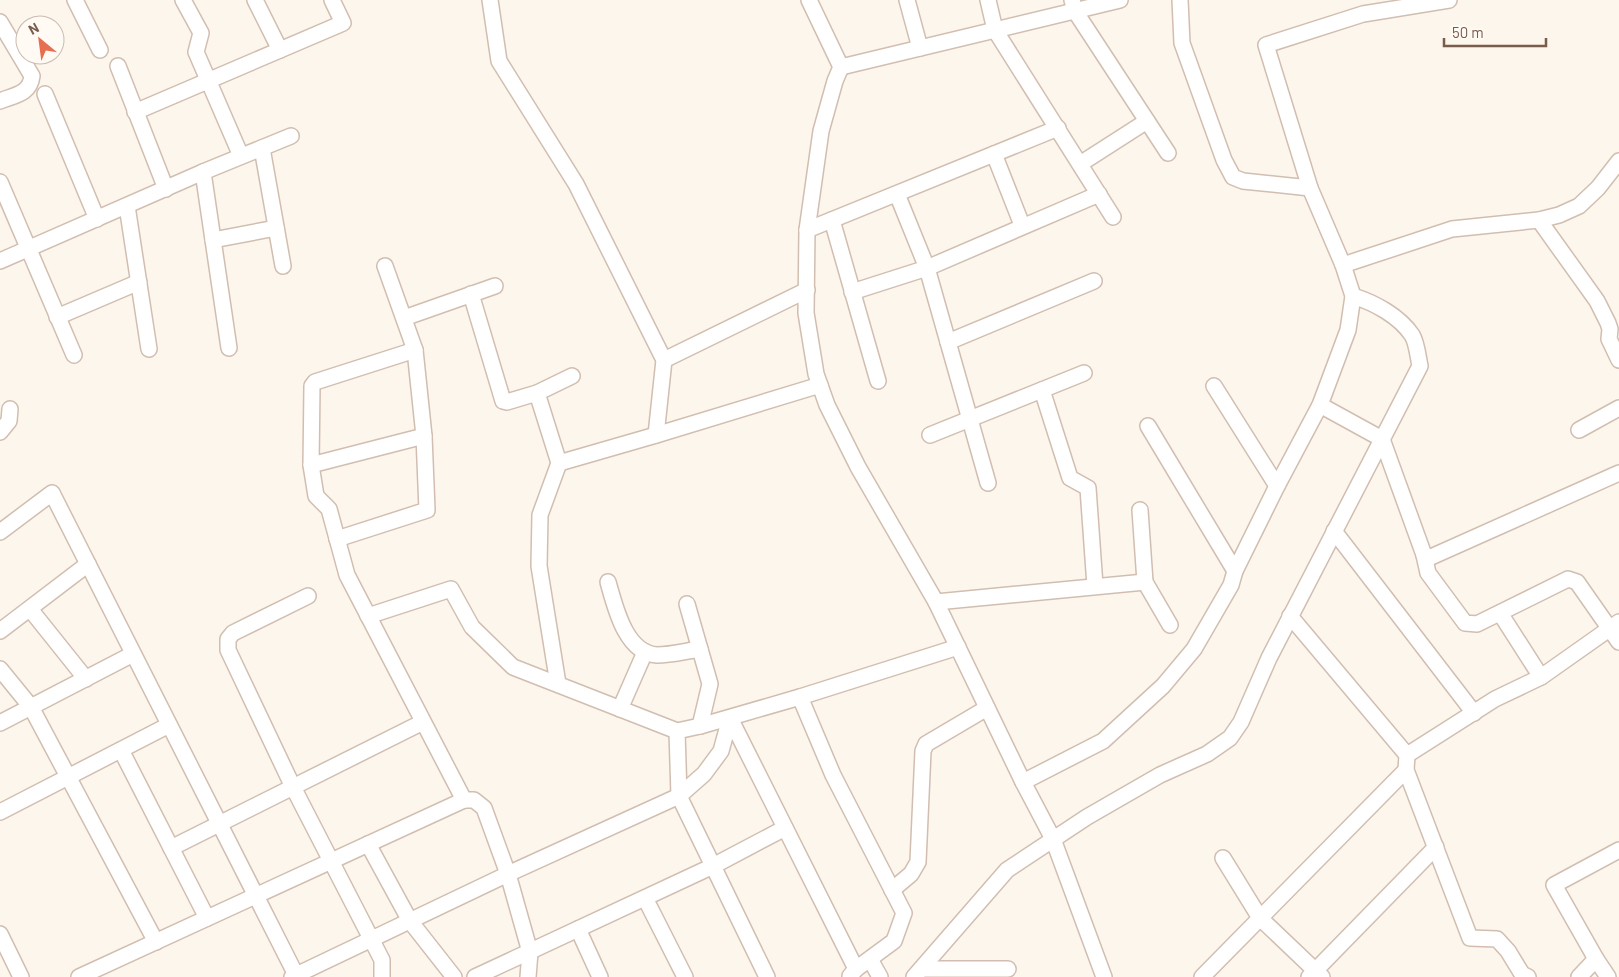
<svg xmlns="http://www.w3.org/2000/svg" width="1619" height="977" viewBox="0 0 1619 977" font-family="Barlow,sans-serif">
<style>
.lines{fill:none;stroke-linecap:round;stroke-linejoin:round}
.street-casing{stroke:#d1beb0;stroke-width:18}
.street{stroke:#fff;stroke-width:15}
</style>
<rect width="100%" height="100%" fill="#fdf6ec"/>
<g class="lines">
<g class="street-casing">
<g id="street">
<path d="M75,0L100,50"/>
<path d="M183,0L201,33L196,52L241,156"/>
<path d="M255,0L280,50"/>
<path d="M490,0L499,61L576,184L664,360L656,435"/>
<path d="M809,0L841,67L835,81L821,131L807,230L806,313L816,374L827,405L858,467L936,602L1023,782L1053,839L1104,977"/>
<path d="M907,0L920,48"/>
<path d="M988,0L995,30L1113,217"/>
<path d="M1072,0L1075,11L1168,153"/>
<path d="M1180,0L1182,43L1224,160L1233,177L1243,181L1310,188"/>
<path d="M0,22L32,76C30,94 15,95 0,101"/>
<path d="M118,66L166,189"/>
<path d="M841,67L1120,0"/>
<path d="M45,94L97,219"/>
<path d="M135,112L343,23L332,0"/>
<path d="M262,148L283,266"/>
<path d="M994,154L1022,225"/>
<path d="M1080,164L1147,121"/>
<path d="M203,172L229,348"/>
<path d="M0,182L74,355"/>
<path d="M897,194L927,268L988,483"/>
<path d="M127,206L149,349"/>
<path d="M832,220L878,381"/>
<path d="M1539,220L1597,301L1608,323L1610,329L1609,339L1619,360"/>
<path d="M807,230L1058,128"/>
<path d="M213,240L276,228"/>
<path d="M0,261L203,172L291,136"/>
<path d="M1343,265L1452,229L1539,220L1559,215L1579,206L1598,188L1619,161"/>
<path d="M852,292L927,268L1099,194"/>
<path d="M471,294L503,401L507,402L537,393L572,376"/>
<path d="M57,317L139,282"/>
<path d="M404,318L495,286"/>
<path d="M948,342L1094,281"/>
<path d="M415,350L315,382L312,386L311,465L316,496L329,509L347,575L464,800"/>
<path d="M664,360L807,290"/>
<path d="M1214,386L1277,486"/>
<path d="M1042,390L1070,478L1088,488L1095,586"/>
<path d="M537,393L559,463L540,515L539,566L558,684"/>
<path d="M1320,405L1382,439L1424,555L1431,557L1619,473"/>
<path d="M1148,426L1235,571"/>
<path d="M1579,430L1619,408"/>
<path d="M0,432L9,421L10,409"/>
<path d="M930,435L1084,373"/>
<path d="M559,463L656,435L820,385"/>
<path d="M311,465L424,436"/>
<path d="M1140,510L1145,582L1170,625"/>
<path d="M1334,531L1474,713"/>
<path d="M0,532L52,493L296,975"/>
<path d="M337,539L427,510L424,436L415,350L385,266"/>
<path d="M1424,555L1428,573L1465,623L1477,624L1568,579L1577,582L1619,642"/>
<path d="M608,582C615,606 625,653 657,655C671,655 686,651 700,649"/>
<path d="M308,596L233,633L228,639V650L293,787L382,960V977"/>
<path d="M936,602L1145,582"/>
<path d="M687,604L710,684L700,726"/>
<path d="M30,609L86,679"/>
<path d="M1500,613L1541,677"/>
<path d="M368,616L451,589L472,627L513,667L677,731L700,726L800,697L958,647"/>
<path d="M1290,616L1407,755L1406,770L1470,938L1497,939L1508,951L1522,974L1528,977"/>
<path d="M0,631L88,564"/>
<path d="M0,669L31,707L156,942"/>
<path d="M800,697L833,775L904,913L894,941L856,969L850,976"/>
<path d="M620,709L645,652"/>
<path d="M0,723L133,654"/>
<path d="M677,731L679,796L767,977"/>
<path d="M121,750L207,918"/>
<path d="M1407,755L1495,699L1541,677L1619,622"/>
<path d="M1023,782L1103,741L1163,686L1194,649L1231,585L1235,571L1277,486L1320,405L1348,330L1353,296L1343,265L1310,188L1266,45L1363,14L1449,0"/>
<path d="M0,812L169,725"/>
<path d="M368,844L410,921L454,977"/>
<path d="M171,848L423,722"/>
<path d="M1223,858L1260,918L1322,977"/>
<path d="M892,890L911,874L918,862L923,751L926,744L987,708"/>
<path d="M645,898L685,977"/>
<path d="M578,929L600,977"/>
<path d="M0,934L21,977"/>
<path d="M870,959L880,977"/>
<path d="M1596,959L1554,885L1619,850"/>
<path d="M921,969H1008"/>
<path d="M79,977L464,800H474L484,808L508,874L530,952L528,977"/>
<path d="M292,977L508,874L679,796L704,774L721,751L730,718L856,969"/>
<path d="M475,977L713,866L785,828"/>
<path d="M914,977L1007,870L1087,817L1160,775L1207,754L1230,738L1241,722L1269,658L1420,366C1418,357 1417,343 1412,335C1399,316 1375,303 1353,296"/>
<path d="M1202,977L1406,770"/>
<path d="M1309,977L1436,847"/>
<path d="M1579,977L1596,959L1608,977"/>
</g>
</g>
<use href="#street" class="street"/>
</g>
<g transform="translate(40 40) rotate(331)"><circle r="24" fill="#fffaf3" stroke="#cabbb1"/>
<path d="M0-4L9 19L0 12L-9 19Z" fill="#e76f51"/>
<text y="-8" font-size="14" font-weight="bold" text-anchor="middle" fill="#7a5c4d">N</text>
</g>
<path d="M1444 38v8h102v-8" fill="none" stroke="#7a5c4d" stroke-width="2.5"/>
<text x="1452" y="38" font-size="15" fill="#7a5c4d" stroke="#fffaf3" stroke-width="4" paint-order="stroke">50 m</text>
</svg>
